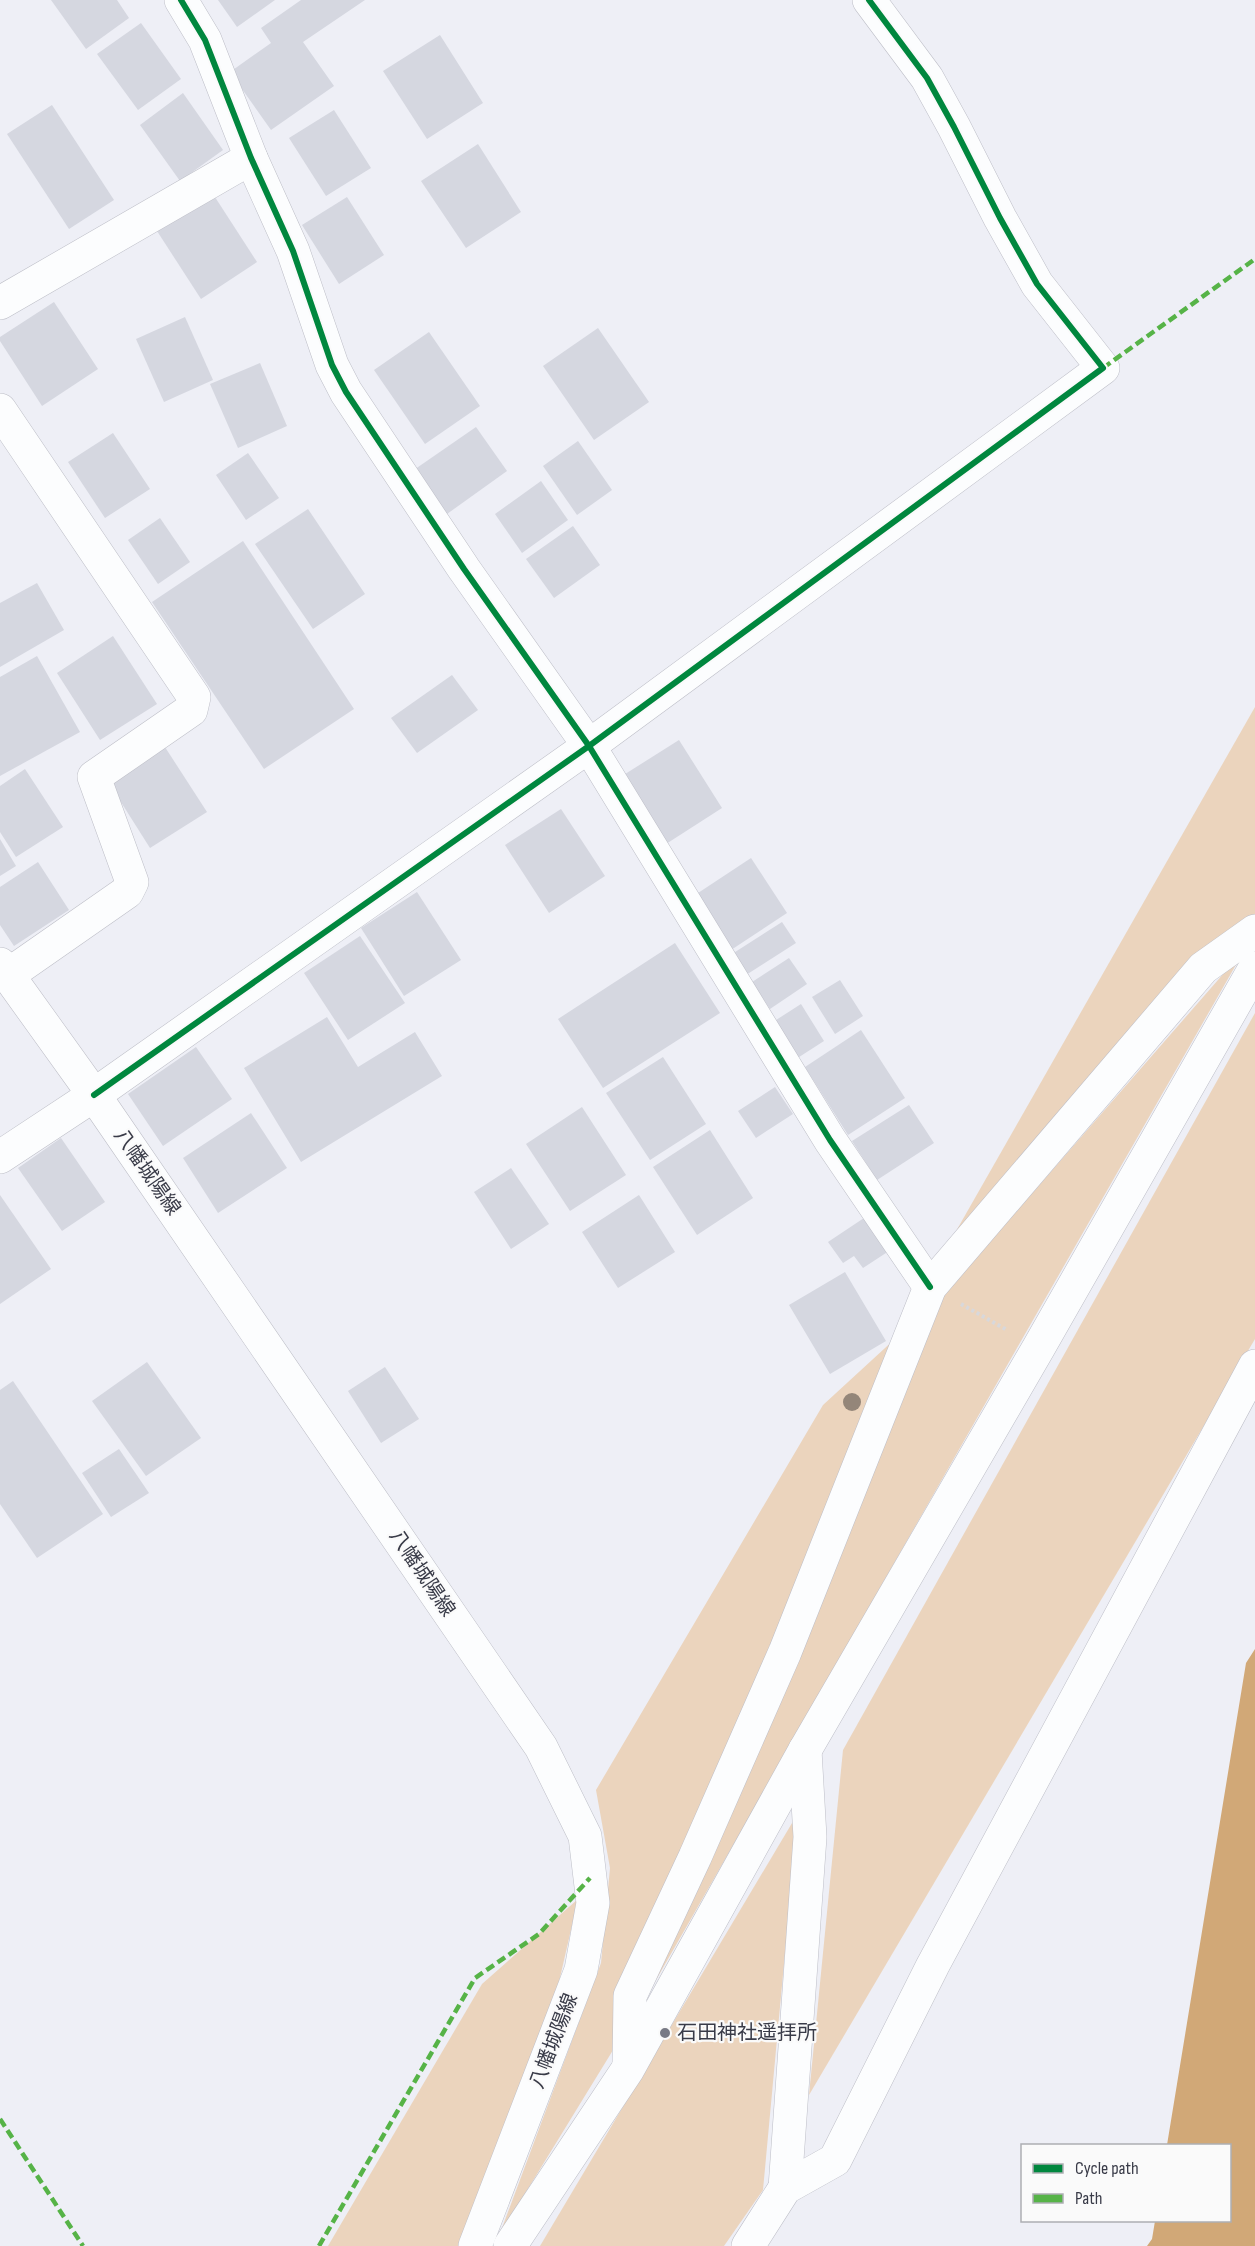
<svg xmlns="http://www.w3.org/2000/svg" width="1255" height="2246" viewBox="0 0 1255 2246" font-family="'Sofia Sans Condensed','Noto Sans JP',sans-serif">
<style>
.green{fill:#ebd4bd}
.water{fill:#d1a877}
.building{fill:#d5d7e0}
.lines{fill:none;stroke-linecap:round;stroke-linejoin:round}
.minor-casing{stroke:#bdbec7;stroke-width:34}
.major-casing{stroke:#bdbec7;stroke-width:34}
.path{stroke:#d8d8db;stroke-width:4;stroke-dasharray:3 3;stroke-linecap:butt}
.minor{stroke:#fcfdfe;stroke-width:33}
.major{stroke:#fcfdfe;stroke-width:33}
.quiet{stroke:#56b347;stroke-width:4.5;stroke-dasharray:9 4.5;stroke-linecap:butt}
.cycleway-casing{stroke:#fafafa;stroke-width:10}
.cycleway{stroke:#00873e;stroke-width:6}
.tree{fill:#948679}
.poi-dot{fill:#787a85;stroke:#fafafa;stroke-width:2}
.labels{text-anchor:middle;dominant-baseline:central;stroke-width:4.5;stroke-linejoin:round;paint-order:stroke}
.street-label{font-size:20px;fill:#393b48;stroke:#fafafa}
.poi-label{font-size:20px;fill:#393b48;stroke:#fafafa;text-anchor:start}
</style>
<rect width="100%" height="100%" fill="#eeeff6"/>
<g class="green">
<path d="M1255,707V919L939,1261Z"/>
<path d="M1245,949L656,1980L499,2236L601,1963L610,1868L596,1790L823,1405L946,1292Z"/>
<path d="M1255,1013V1339L809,2095L843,1750Z"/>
<path d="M798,1813L763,2190L724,2246H540Z"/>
<path d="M578,1899L551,2017L464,2246H328L482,1984Z"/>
</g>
<path class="water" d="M1255,1649V2246H1147L1152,2239L1155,2221L1230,2220V2146L1167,2145L1246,1663Z"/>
<g class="building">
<path d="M51,0H117L129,18L86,49Z"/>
<path d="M218,0H275L237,27Z"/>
<path d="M301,0H365L303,42L334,86L271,130L230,72L271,43L261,28Z"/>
<path d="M141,23L181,79L138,110L97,54Z"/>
<path d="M440,35L483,103L427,139L383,71Z"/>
<path d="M183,93L223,150L180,181L140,125Z"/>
<path d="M52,105L114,200L69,229L7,134Z"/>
<path d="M334,110L371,168L326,196L289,138Z"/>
<path d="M478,144L521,212L466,248L421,181Z"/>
<path d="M213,194L257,262L201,299L157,231Z"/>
<path d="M347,197L384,255L339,284L302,225Z"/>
<path d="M54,302L98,369L42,406L0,341V337Z"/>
<path d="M185,317L213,380L164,402L136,339Z"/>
<path d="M598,328L649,402L594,440L543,366Z"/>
<path d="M429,332L480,406L425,444L374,370Z"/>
<path d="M260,363L287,426L238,448L210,384Z"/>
<path d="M476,427L507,471L440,519L408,474Z"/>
<path d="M113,433L150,489L105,518L68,462Z"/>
<path d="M578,441L612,490L577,515L543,466Z"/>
<path d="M248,453L279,498L246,520L216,475Z"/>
<path d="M541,481L568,520L522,553L495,514Z"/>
<path d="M308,509L365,594L313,629L255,544Z"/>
<path d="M160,518L190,562L158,584L128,540Z"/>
<path d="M573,526L600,565L554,598L526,559Z"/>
<path d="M243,541L354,709L264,769L152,602Z"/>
<path d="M37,583L64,630L0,667V603Z"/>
<path d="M113,636L157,704L100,740L57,673Z"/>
<path d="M37,656L80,732L0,776V677Z"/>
<path d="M452,675L478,710L417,753L391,718Z"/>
<path d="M679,740L722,808L666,844L622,776Z"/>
<path d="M163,744L207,812L150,848L107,780Z"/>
<path d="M25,769L63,827L16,857L0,832V786Z"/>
<path d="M561,809L605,876L549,913L505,845Z"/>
<path d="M0,839L16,866L0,876Z"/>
<path d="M751,858L787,913L731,950L695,895Z"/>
<path d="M38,862L69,910L14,946L0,925V887Z"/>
<path d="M417,892L461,960L404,996L361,928Z"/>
<path d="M782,922L796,943L746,975L732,954Z"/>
<path d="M360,936L405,1003L348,1040L304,973Z"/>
<path d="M675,943L720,1013L603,1088L558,1019Z"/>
<path d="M789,958L807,984L770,1009L752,982Z"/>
<path d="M840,980L863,1016L835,1034L812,997Z"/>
<path d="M801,1004L824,1041L796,1059L773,1022Z"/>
<path d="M327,1017L358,1067L415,1032L442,1076L301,1162L244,1068Z"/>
<path d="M861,1030L905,1098L848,1135L805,1067Z"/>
<path d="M196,1047L232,1099L163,1146L128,1094Z"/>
<path d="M663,1057L706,1124L650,1160L606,1093Z"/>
<path d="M775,1087L793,1114L756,1138L738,1111Z"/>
<path d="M909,1105L934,1143L877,1180L852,1141Z"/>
<path d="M582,1107L626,1175L570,1211L526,1144Z"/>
<path d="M251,1113L287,1168L218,1213L183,1158Z"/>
<path d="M710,1130L753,1198L697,1235L653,1167Z"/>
<path d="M61,1138L105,1202L62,1231L18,1168Z"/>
<path d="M511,1168L549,1224L511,1249L474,1192Z"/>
<path d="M0,1195L51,1269L0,1304Z"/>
<path d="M639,1195L675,1252L618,1288L582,1232Z"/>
<path d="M867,1216L889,1251L863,1268L854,1256L843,1263L828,1242Z"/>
<path d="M845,1272L886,1341L830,1374L789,1305Z"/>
<path d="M147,1362L201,1438L146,1476L92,1401Z"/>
<path d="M385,1367L419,1419L381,1443L348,1391Z"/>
<path d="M13,1381L103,1514L37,1558L0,1504V1390Z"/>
<path d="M119,1449L149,1493L111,1517L82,1473Z"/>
</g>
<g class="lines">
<g class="minor-casing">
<g id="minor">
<path d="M181,0L205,40L251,158L293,251L332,365L346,392L464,569L589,746L830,1140L930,1287"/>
<path d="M0,303L251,158"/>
<path d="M0,410L194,697L191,710L94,777L132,882L127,892L8,975"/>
<path d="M0,1157L94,1095L589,746L1103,368L1037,284L1000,218L954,127L927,78L869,0"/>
<path d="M629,2064L630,1996L695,1857L785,1652L930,1287L1203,968L1255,931"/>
<path d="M785,2188L810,1837L805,1750"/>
<path d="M510,2246L628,2069L805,1750L1039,1347L1255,968"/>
<path d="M748,2246L785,2188L835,2160L933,1965L1255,1366"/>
</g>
</g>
<g class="major-casing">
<path id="major" d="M0,964L94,1095L541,1747L585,1836L593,1903L581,1970L475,2246"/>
</g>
<path class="path" d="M961,1304L1007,1330"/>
<use href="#minor" class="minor"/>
<use href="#major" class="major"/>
<g class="quiet">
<path d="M1103,368L1255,259"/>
<path d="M0,2119L83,2246"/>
<path d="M319,2246L475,1978L539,1934L590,1878"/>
</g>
<g class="cycleway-casing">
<g id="cycleway">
<path d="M181,0L205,40L251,158L293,251L332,365L346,392L464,569L589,746L830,1140L930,1287"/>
<path d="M94,1095L589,746L1103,368L1037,284L1000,218L954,127L927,78L869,0"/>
</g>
</g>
<use href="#cycleway" class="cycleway"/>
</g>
<circle class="tree" cx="852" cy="1402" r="9"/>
<circle class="poi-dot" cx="665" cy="2033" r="6"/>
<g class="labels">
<g class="street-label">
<text transform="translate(147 1172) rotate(55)">八幡城陽線</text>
<text transform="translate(422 1573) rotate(56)">八幡城陽線</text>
<text transform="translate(554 2041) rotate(-69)">八幡城陽線</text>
</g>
<g class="poi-label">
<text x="677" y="2033">石田神社遥拝所</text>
</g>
</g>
<rect x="1021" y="2144" width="210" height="78" fill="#fafafa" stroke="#adaeb3" stroke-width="1.5"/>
<rect x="1033" y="2164" width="30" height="9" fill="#00873e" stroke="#adaeb3" stroke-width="1.5"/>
<text x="1075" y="2174" font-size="18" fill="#393b48">Cycle path</text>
<rect x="1033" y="2194" width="30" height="9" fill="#56b347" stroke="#adaeb3" stroke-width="1.5"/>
<text x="1075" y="2204" font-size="18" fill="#393b48">Path</text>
</svg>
